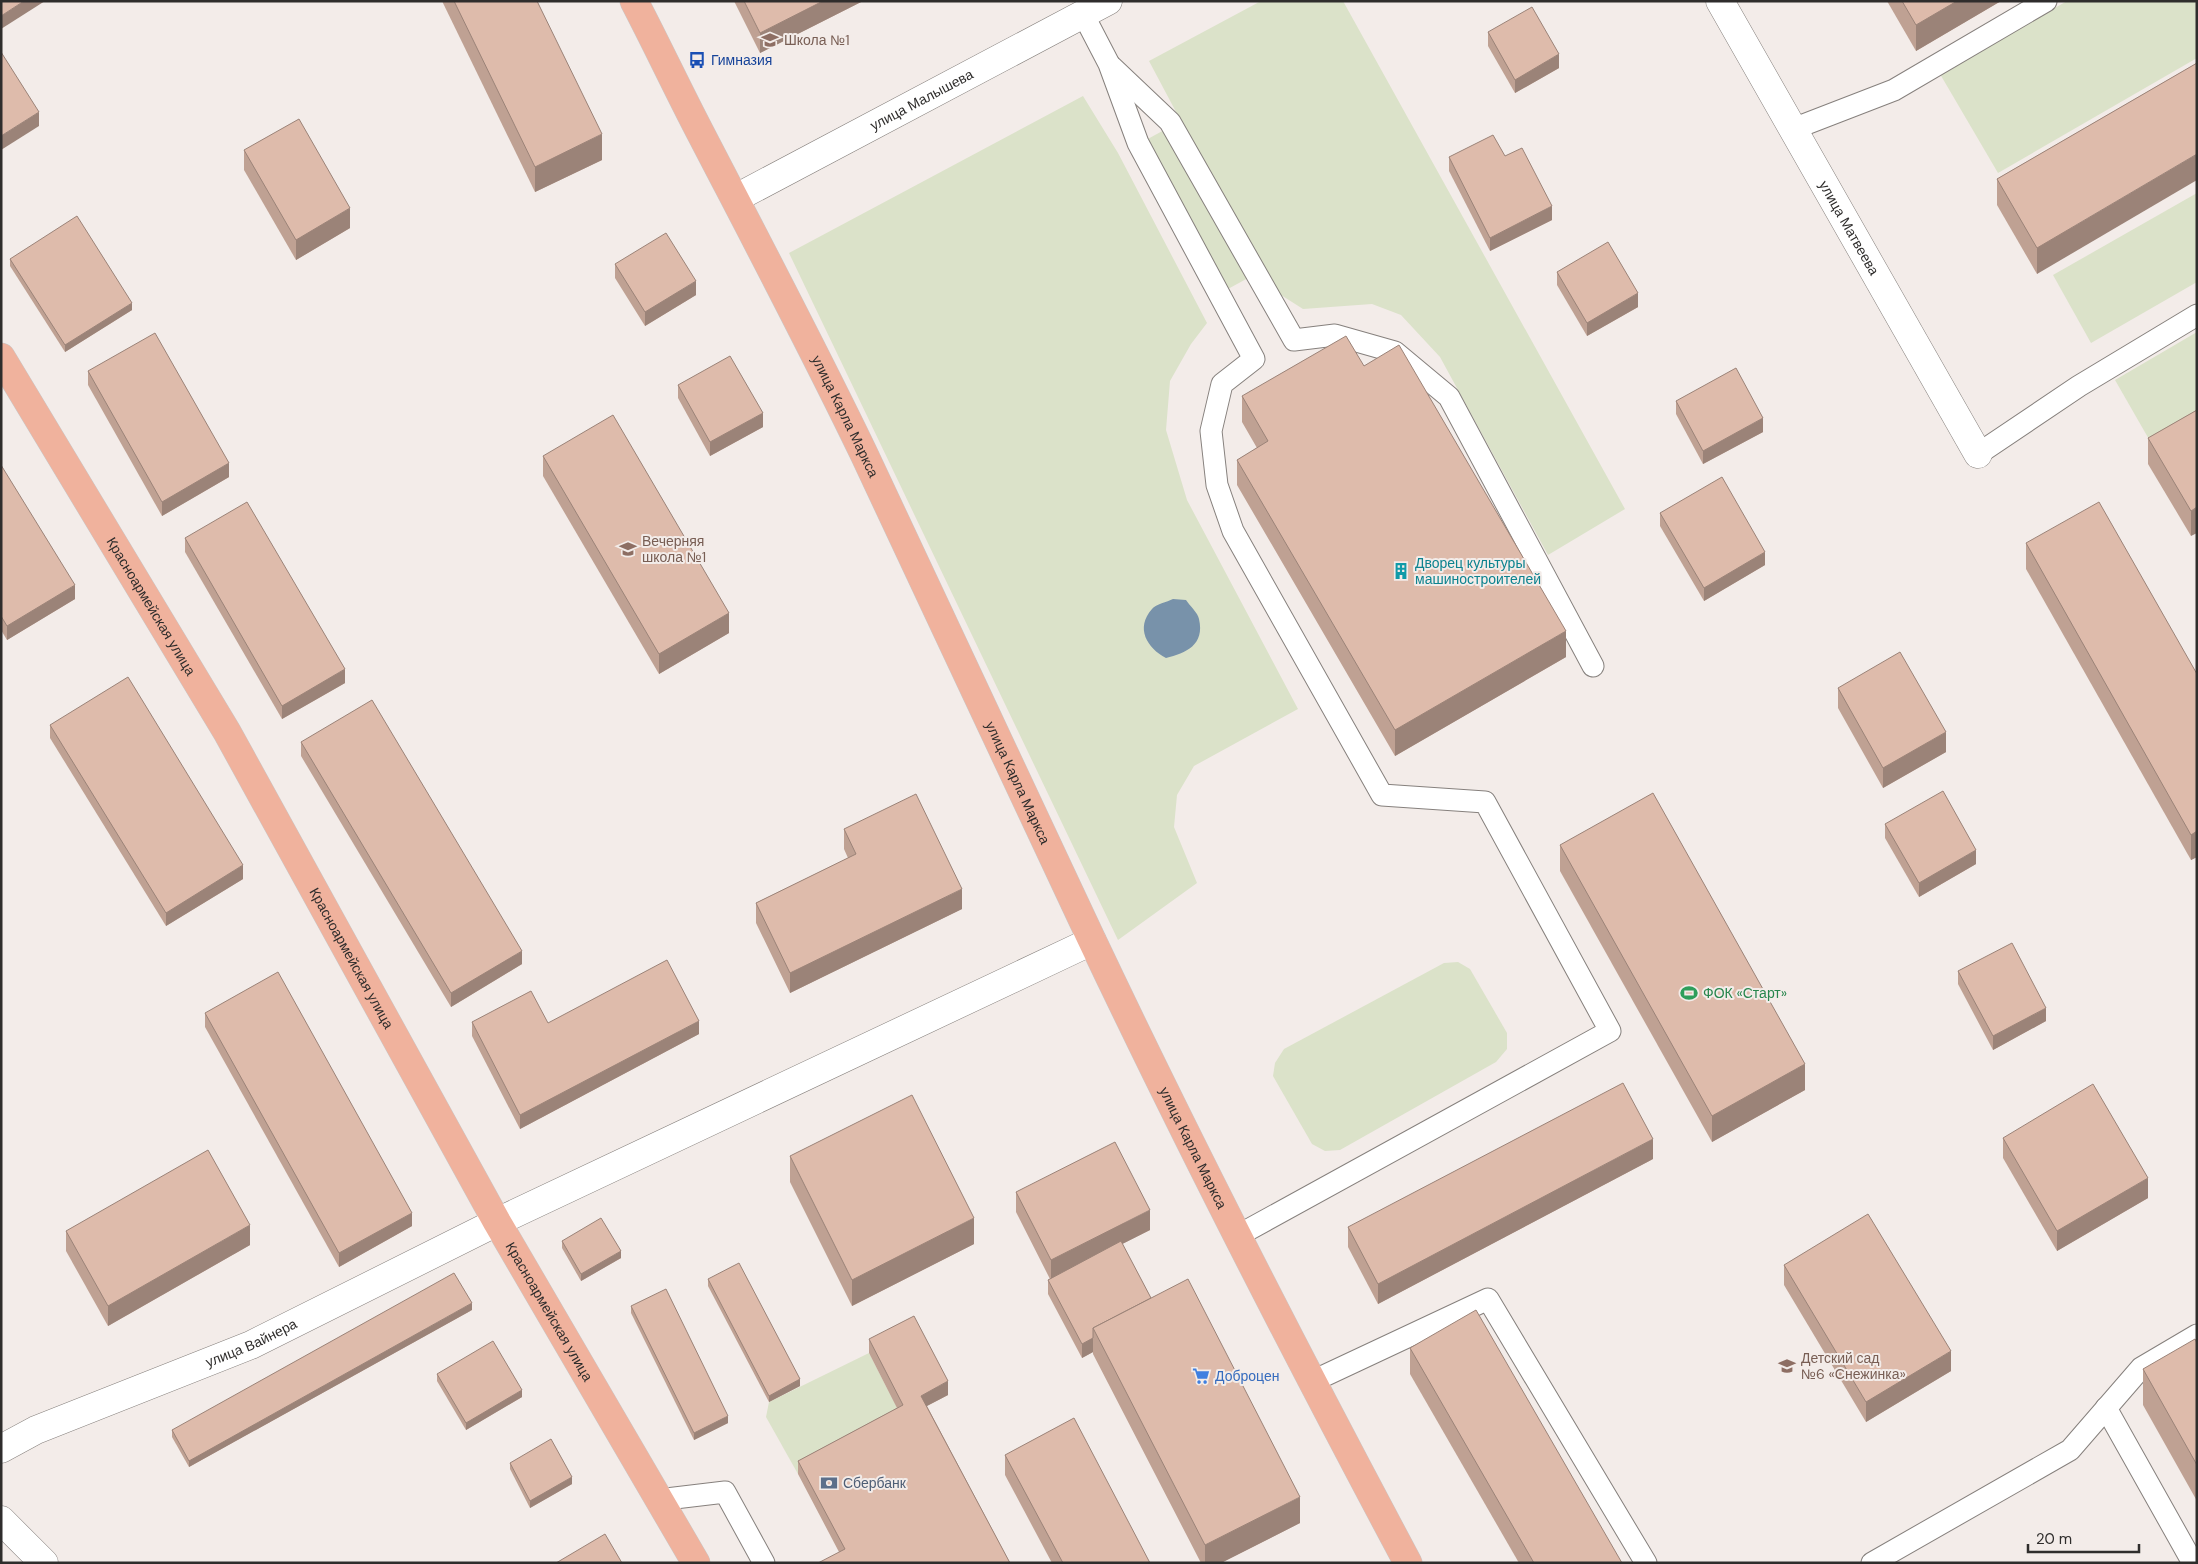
<svg xmlns="http://www.w3.org/2000/svg" width="2198" height="1564" viewBox="0 0 2198 1564" font-family="'DM Sans',sans-serif">
<style>
.green{fill:#dbe2c9}
.water{fill:#7892aa}
.lines{fill:none;stroke-linecap:round;stroke-linejoin:round}
.lane-casing{stroke:#86807d;stroke-width:23}
.street-casing{stroke:#86807d;stroke-width:29}
.primary-casing{stroke:#c9c8c8;stroke-width:29}
.lane{stroke:#fff;stroke-width:21}
.street{stroke:#fff;stroke-width:28}
.primary{stroke:#f0b29d;stroke-width:28}
.wall{fill:#bfa193}
.shaded-wall{fill:#9b8378}
.building{fill:#debbab;stroke:#9b8378}
.labels{text-anchor:middle;dominant-baseline:central;stroke-width:4;stroke-linejoin:round;paint-order:stroke}
.education-label{font-size:14px;fill:#785e54;stroke:#f3ece9;text-anchor:start}
.transit-label{font-size:14px;fill:#164399;stroke:#f3ece9;text-anchor:start}
.street-label{font-size:14px;fill:#2f2d2c;stroke:#f3ece9}
.culture-label{font-size:14px;fill:#0d838f;stroke:#f3ece9;text-anchor:start}
.leisure-label{font-size:14px;fill:#27864d;stroke:#f3ece9;text-anchor:start}
.shop-label{font-size:14px;fill:#366cbe;stroke:#f3ece9;text-anchor:start}
.service-label{font-size:14px;fill:#4e5e75;stroke:#f3ece9;text-anchor:start}
</style>
<rect width="100%" height="100%" fill="#f3ece9"/>
<g class="green">
<path d="M1261,1H1343L1625,509L1548,555L1440,357L1401,315L1372,304L1303,309L1281,295L1261,272L1149,61Z"/>
<path d="M2067,1H2197V58L1998,173L1940,74Z"/>
<path d="M1083,96L1118,153L1207,323L1191,344L1170,381L1166,430L1187,500L1298,709L1194,766L1177,795L1174,827L1197,883L1118,940L789,253Z"/>
<path d="M1166,129L1248,278L1228,289L1146,140Z"/>
<path d="M2197,193V282L2091,343L2053,275Z"/>
<path d="M2197,332V414L2150,441L2115,380Z"/>
<path d="M1458,962L1470,969L1507,1033V1049L1496,1062L1340,1150L1325,1151L1312,1144L1273,1076L1275,1063L1284,1049L1444,963Z"/>
<path d="M869,1353L903,1419L798,1474L766,1417L769,1402Z"/>
</g>
<path class="water" d="M1173,599L1186,600C1190,606 1198,613 1199,619C1205,645 1186,653 1166,658C1147,648 1135,628 1152,609C1156,604 1167,602 1173,599Z"/>
<g class="lines">
<g class="lane-casing">
<g id="lane">
<path d="M1083,14L1109,64L1138,143L1254,359L1222,384L1211,431L1217,485L1233,531L1382,795L1485,802L1610,1031L1237,1236"/>
<path d="M1112,67L1170,122L1294,340L1335,335L1395,352L1449,397L1593,666"/>
<path d="M1793,129L1894,90L2046,1"/>
<path d="M1978,454L2079,386L2197,315"/>
<path d="M1311,1382L1488,1299L1646,1563"/>
<path d="M2106,1408L2193,1563"/>
<path d="M658,1500L725,1492L764,1563"/>
<path d="M1872,1563L2070,1450L2141,1368L2197,1335"/>
</g>
</g>
<g class="street-casing">
<g id="street">
<path id="s1" d="M1720,1L1978,454"/>
<path id="s2" d="M736,198L1108,1"/>
<path id="s3" d="M1,1449L36,1430L251,1345L497,1222L1092,941"/>
<path d="M1,1520L44,1563"/>
</g>
</g>
<g class="primary-casing">
<g id="primary">
<path id="s4" d="M634,1C657,45 678,90 701,134C756,240 812,346 864,454C941,615 1014,777 1091,938C1191,1149 1298,1357 1408,1563"/>
<path id="s5" d="M1,357L227,732L497,1222L696,1563"/>
</g>
</g>
<use href="#lane" class="lane"/>
<use href="#street" class="street"/>
<use href="#primary" class="primary"/>
</g>
<g class="wall">
<path d="M442,1H537L602,160L535,192Z"/>
<path d="M734,1H863L760,53Z"/>
<path d="M1887,1H2001L1916,51Z"/>
<path d="M1488,32L1559,68L1515,93L1488,46Z"/>
<path d="M2197,63L2037,274L1997,205V179Z"/>
<path d="M244,150L350,228L296,260L244,170Z"/>
<path d="M1505,156L1552,220L1490,251L1449,171V157Z"/>
<path d="M10,259L132,310L65,352L10,266Z"/>
<path d="M615,264L696,295L645,326L615,278Z"/>
<path d="M1557,272L1638,307L1587,336L1557,285Z"/>
<path d="M88,371L229,477L162,516L88,385Z"/>
<path d="M678,385L763,427L710,456L678,398Z"/>
<path d="M1242,396L1566,657L1395,756L1237,485V460L1257,448L1242,422Z"/>
<path d="M1676,401L1763,432L1703,464L1676,414Z"/>
<path d="M2197,410L2191,536L2148,464V438Z"/>
<path d="M543,456L729,633L659,674L543,476Z"/>
<path d="M1,465L75,599L7,640L1,630Z"/>
<path d="M1660,513L1765,565L1704,601L1660,526Z"/>
<path d="M185,538L345,683L282,719L185,552Z"/>
<path d="M2026,543L2197,674V857L2191,860L2026,569Z"/>
<path d="M1838,688L1946,752L1883,788L1838,708Z"/>
<path d="M50,725L243,879L166,926L50,738Z"/>
<path d="M301,742L522,964L451,1007L301,756Z"/>
<path d="M1885,824L1976,864L1919,897L1885,838Z"/>
<path d="M844,829L962,909L790,993L756,923V903L848,858L844,849Z"/>
<path d="M1560,845L1805,1090L1712,1142L1560,871Z"/>
<path d="M1958,971L2046,1021L1993,1050L1958,984Z"/>
<path d="M205,1013L412,1226L339,1267L205,1027Z"/>
<path d="M472,1022L548,1023L699,1034L520,1129L472,1036Z"/>
<path d="M2003,1138L2148,1198L2057,1251L2003,1158Z"/>
<path d="M790,1156L974,1244L852,1306L790,1182Z"/>
<path d="M1653,1159L1378,1304L1348,1247V1227Z"/>
<path d="M1016,1192L1150,1230L1122,1244L1151,1298L1300,1523L1221,1563H1201L1093,1354V1352L1082,1358L1048,1294V1280L1050,1279L1016,1212Z"/>
<path d="M66,1231L250,1245L108,1326L66,1251Z"/>
<path d="M562,1241L621,1258L581,1281L562,1248Z"/>
<path d="M1784,1265L1951,1371L1866,1422L1784,1285Z"/>
<path d="M708,1279L800,1386L769,1402L708,1286Z"/>
<path d="M631,1306L728,1423L694,1440L631,1313Z"/>
<path d="M472,1310L189,1467L172,1437V1430Z"/>
<path d="M869,1339L948,1395L927,1406L1010,1563L839,1552L798,1474V1461L897,1408L869,1353Z"/>
<path d="M2197,1343V1501L2143,1405V1369Z"/>
<path d="M1410,1348L1622,1563H1519L1410,1374Z"/>
<path d="M437,1374L522,1397L466,1430L437,1381Z"/>
<path d="M1005,1455L1150,1563H1052L1005,1475Z"/>
<path d="M510,1463L572,1484L530,1508L510,1469Z"/>
</g>
<g class="shaded-wall">
<path d="M24,1H45L1,29V16Z"/>
<path d="M823,1H863L760,53V33Z"/>
<path d="M1957,1H2001L1916,51V25Z"/>
<path d="M1559,54V68L1515,93V80Z"/>
<path d="M39,112V126L1,150V136Z"/>
<path d="M602,134V160L535,192V167Z"/>
<path d="M2197,154V180L2037,274V248Z"/>
<path d="M1552,206V220L1490,251V238Z"/>
<path d="M350,208V228L296,260V240Z"/>
<path d="M696,281V295L645,326V312Z"/>
<path d="M1638,293V307L1587,336V323Z"/>
<path d="M132,303V310L65,352V345Z"/>
<path d="M763,413V427L710,456V442Z"/>
<path d="M1763,418V432L1703,464V451Z"/>
<path d="M229,463V477L162,516V502Z"/>
<path d="M2197,507V533L2191,536V511Z"/>
<path d="M1765,552V565L1704,601V588Z"/>
<path d="M75,585V599L7,640V626Z"/>
<path d="M729,613V633L659,674V654Z"/>
<path d="M1566,631V657L1395,756V730Z"/>
<path d="M345,669V683L282,719V706Z"/>
<path d="M1946,732V752L1883,788V768Z"/>
<path d="M2197,831V857L2191,860V835Z"/>
<path d="M1976,850V864L1919,897V883Z"/>
<path d="M243,865V879L166,926V913Z"/>
<path d="M962,889V909L790,993V973Z"/>
<path d="M522,951V964L451,1007V993Z"/>
<path d="M2046,1008V1021L1993,1050V1036Z"/>
<path d="M699,1021V1034L520,1129V1115Z"/>
<path d="M1805,1064V1090L1712,1142V1116Z"/>
<path d="M1653,1139V1159L1378,1304V1284Z"/>
<path d="M2148,1178V1198L2057,1251V1231Z"/>
<path d="M1150,1210V1230L1051,1280V1260Z"/>
<path d="M412,1213V1226L339,1267V1253Z"/>
<path d="M974,1218V1244L852,1306V1280Z"/>
<path d="M250,1225V1245L108,1326V1306Z"/>
<path d="M621,1251V1258L581,1281V1274Z"/>
<path d="M472,1303V1310L189,1467V1461Z"/>
<path d="M1093,1338V1352L1082,1358V1344Z"/>
<path d="M1951,1351V1371L1866,1422V1402Z"/>
<path d="M800,1379V1386L769,1402V1396Z"/>
<path d="M948,1381V1395L921,1409V1396Z"/>
<path d="M522,1390V1397L466,1430V1423Z"/>
<path d="M728,1416V1423L694,1440V1433Z"/>
<path d="M572,1477V1484L530,1508V1501Z"/>
<path d="M1300,1497V1523L1221,1563H1205V1545Z"/>
</g>
<g class="building">
<path d="M1,1H24L1,16Z"/>
<path d="M454,1H537L602,134L535,167Z"/>
<path d="M744,1H823L760,33Z"/>
<path d="M1902,1H1957L1916,25Z"/>
<path d="M1532,7L1559,54L1515,80L1488,32Z"/>
<path d="M1,52L39,112L1,136Z"/>
<path d="M2197,63V154L2037,248L1997,179Z"/>
<path d="M299,119L350,208L296,240L244,150Z"/>
<path d="M1493,135L1505,156L1522,148L1552,206L1490,238L1449,157Z"/>
<path d="M77,216L132,303L65,345L10,259Z"/>
<path d="M666,233L696,281L645,312L615,264Z"/>
<path d="M1608,242L1638,293L1587,323L1557,272Z"/>
<path d="M155,333L229,463L162,502L88,371Z"/>
<path d="M1346,336L1364,366L1399,345L1566,631L1395,730L1237,460L1268,441L1242,396Z"/>
<path d="M730,356L763,413L710,442L678,385Z"/>
<path d="M1736,368L1763,418L1703,451L1676,401Z"/>
<path d="M2197,410V507L2191,511L2148,438Z"/>
<path d="M613,415L729,613L659,654L543,456Z"/>
<path d="M1,465L75,585L7,626L1,616Z"/>
<path d="M1722,477L1765,552L1704,588L1660,513Z"/>
<path d="M247,502L345,669L282,706L185,538Z"/>
<path d="M2099,502L2197,674V831L2191,835L2026,543Z"/>
<path d="M1900,652L1946,732L1883,768L1838,688Z"/>
<path d="M128,677L243,865L166,913L50,725Z"/>
<path d="M372,700L522,951L451,993L301,742Z"/>
<path d="M1943,791L1976,850L1919,883L1885,824Z"/>
<path d="M1653,793L1805,1064L1712,1116L1560,845Z"/>
<path d="M916,794L962,889L790,973L756,903L856,854L844,829Z"/>
<path d="M2012,943L2046,1008L1993,1036L1958,971Z"/>
<path d="M667,960L699,1021L520,1115L472,1022L531,991L548,1023Z"/>
<path d="M278,972L412,1213L339,1253L205,1013Z"/>
<path d="M1623,1083L1653,1139L1378,1284L1348,1227Z"/>
<path d="M2093,1084L2148,1178L2057,1231L2003,1138Z"/>
<path d="M912,1095L974,1218L852,1280L790,1156Z"/>
<path d="M1115,1142L1150,1210L1051,1260L1016,1192Z"/>
<path d="M208,1150L250,1225L108,1306L66,1231Z"/>
<path d="M1868,1214L1951,1351L1866,1402L1784,1265Z"/>
<path d="M601,1218L621,1251L581,1274L562,1241Z"/>
<path d="M1121,1241L1151,1298L1093,1328V1338L1082,1344L1048,1280Z"/>
<path d="M739,1263L800,1379L769,1396L708,1279Z"/>
<path d="M454,1273L472,1303L189,1461L172,1430Z"/>
<path d="M1188,1279L1300,1497L1205,1545L1093,1328Z"/>
<path d="M666,1289L728,1416L694,1433L631,1306Z"/>
<path d="M1476,1310L1622,1563H1534L1410,1348Z"/>
<path d="M914,1316L948,1381L921,1396L1010,1563H818L845,1549L798,1461L903,1405L869,1339Z"/>
<path d="M2195,1339L2197,1343V1465L2143,1369Z"/>
<path d="M493,1341L522,1390L466,1423L437,1374Z"/>
<path d="M1074,1418L1150,1563H1063L1005,1455Z"/>
<path d="M551,1439L572,1477L530,1501L510,1463Z"/>
<path d="M605,1534L622,1563H556Z"/>
</g>
<defs>
<g id="school-bare" transform="scale(1.35)"><path d="M0-5L7-2L0 1L-7-2ZM-4 1L0 2.5L4 1V4Q0 6-4 4Z" fill="#8d6e63" stroke="#f3ece9" stroke-width="2.5" paint-order="stroke"/></g>
<g id="bus-bare" transform="scale(1.35)"><path d="M-5-6H5V4H4V6H2V4H-2V6H-4V4H-5ZM-3.5-4V0h7V-4ZM-3.5 1.2v1.5H-2V1.2ZM2 1.2v1.5H3.5V1.2Z" fill="#1a4fb4" stroke="#f3ece9" stroke-width="2.5" paint-order="stroke"/></g>
<g id="building-bare" transform="scale(1.35)"><path d="M-4-6H4V6H1V3H-1V6H-4ZM-2.5-4.3h1.7v1.8h-1.7ZM.8-4.3h1.7v1.8H.8ZM-2.5-1h1.7V.8h-1.7ZM.8-1h1.7V.8H.8Z" fill="#0f9aa8" stroke="#f3ece9" stroke-width="2.5" paint-order="stroke"/></g>
<g id="stadium-bare" transform="scale(1.35)"><path d="M0-5a6.5 5 0 1 0 0 10a6.5 5 0 1 0 0-10ZM-3.5-1.8h7v3.6h-7Z" fill="#2e9e5b" stroke="#f3ece9" stroke-width="2.5" paint-order="stroke"/></g>
<g id="supermarket-bare" transform="scale(1.35)"><path d="M-6-5.5h2.5l.6 2H6L4.5 2H-2.5L-4.4-4H-6ZM-1.5 3.2a1.3 1.3 0 1 0 .1 0ZM3 3.2a1.3 1.3 0 1 0 .1 0Z" fill="#3f7fe0" stroke="#f3ece9" stroke-width="2.5" paint-order="stroke"/></g>
<g id="bank-bare" transform="scale(1.35)"><path d="M-6-4H6V4H-6ZM0-2.3a2.3 2.3 0 1 0 0 4.6a2.3 2.3 0 1 0 0-4.6Z" fill="#5c6f8a" stroke="#f3ece9" stroke-width="2.5" paint-order="stroke"/></g>
</defs>
<g fill-rule="evenodd">
<use href="#school-bare" x="770" y="40"/>
<use href="#bus-bare" x="697" y="60"/>
<use href="#school-bare" x="628" y="549"/>
<use href="#building-bare" x="1401" y="571"/>
<use href="#stadium-bare" x="1689" y="993"/>
<use href="#school-bare" x="1787" y="1366"/>
<use href="#supermarket-bare" x="1201" y="1376"/>
<use href="#bank-bare" x="829" y="1483"/>
</g>
<g class="labels">
<g class="education-label">
<text x="784" y="40">Школа №1</text>
<text x="642" y="541">Вечерняя<tspan x="642" dy="16">школа №1</tspan></text>
<text x="1801" y="1358">Детский сад<tspan x="1801" dy="16">№6 «Снежинка»</tspan></text>
</g>
<g class="transit-label">
<text x="711" y="60">Гимназия</text>
</g>
<g class="street-label">
<text stroke="none"><textPath href="#s2" startOffset="210">улица Малышева</textPath></text>
<text stroke="none"><textPath href="#s1" startOffset="261">улица Матвеева</textPath></text>
<text stroke="none"><textPath href="#s4" startOffset="466">улица Карла Маркса</textPath></text>
<text stroke="none"><textPath href="#s5" startOffset="291">Красноармейская улица</textPath></text>
<text stroke="none"><textPath href="#s4" startOffset="871">улица Карла Маркса</textPath></text>
<text stroke="none"><textPath href="#s5" startOffset="696">Красноармейская улица</textPath></text>
<text stroke="none"><textPath href="#s4" startOffset="1276">улица Карла Маркса</textPath></text>
<text stroke="none"><textPath href="#s5" startOffset="1101">Красноармейская улица</textPath></text>
<text stroke="none"><textPath href="#s3" startOffset="272">улица Вайнера</textPath></text>
</g>
<g class="culture-label">
<text x="1415" y="563">Дворец культуры<tspan x="1415" dy="16">машиностроителей</tspan></text>
</g>
<g class="leisure-label">
<text x="1703" y="993">ФОК «Старт»</text>
</g>
<g class="shop-label">
<text x="1215" y="1376">Доброцен</text>
</g>
<g class="service-label">
<text x="843" y="1483">Сбербанк</text>
</g>
</g>
<rect width="2198" height="1564" fill="none" stroke="#2f2d2c" stroke-width="5"/>
<path d="M2028 1544v8h111v-8" fill="none" stroke="#2f2d2c" stroke-width="2.5"/>
<text x="2036" y="1544" font-size="15" fill="#2f2d2c" stroke="#f3ece9" stroke-width="4" paint-order="stroke">20 m</text>
</svg>
